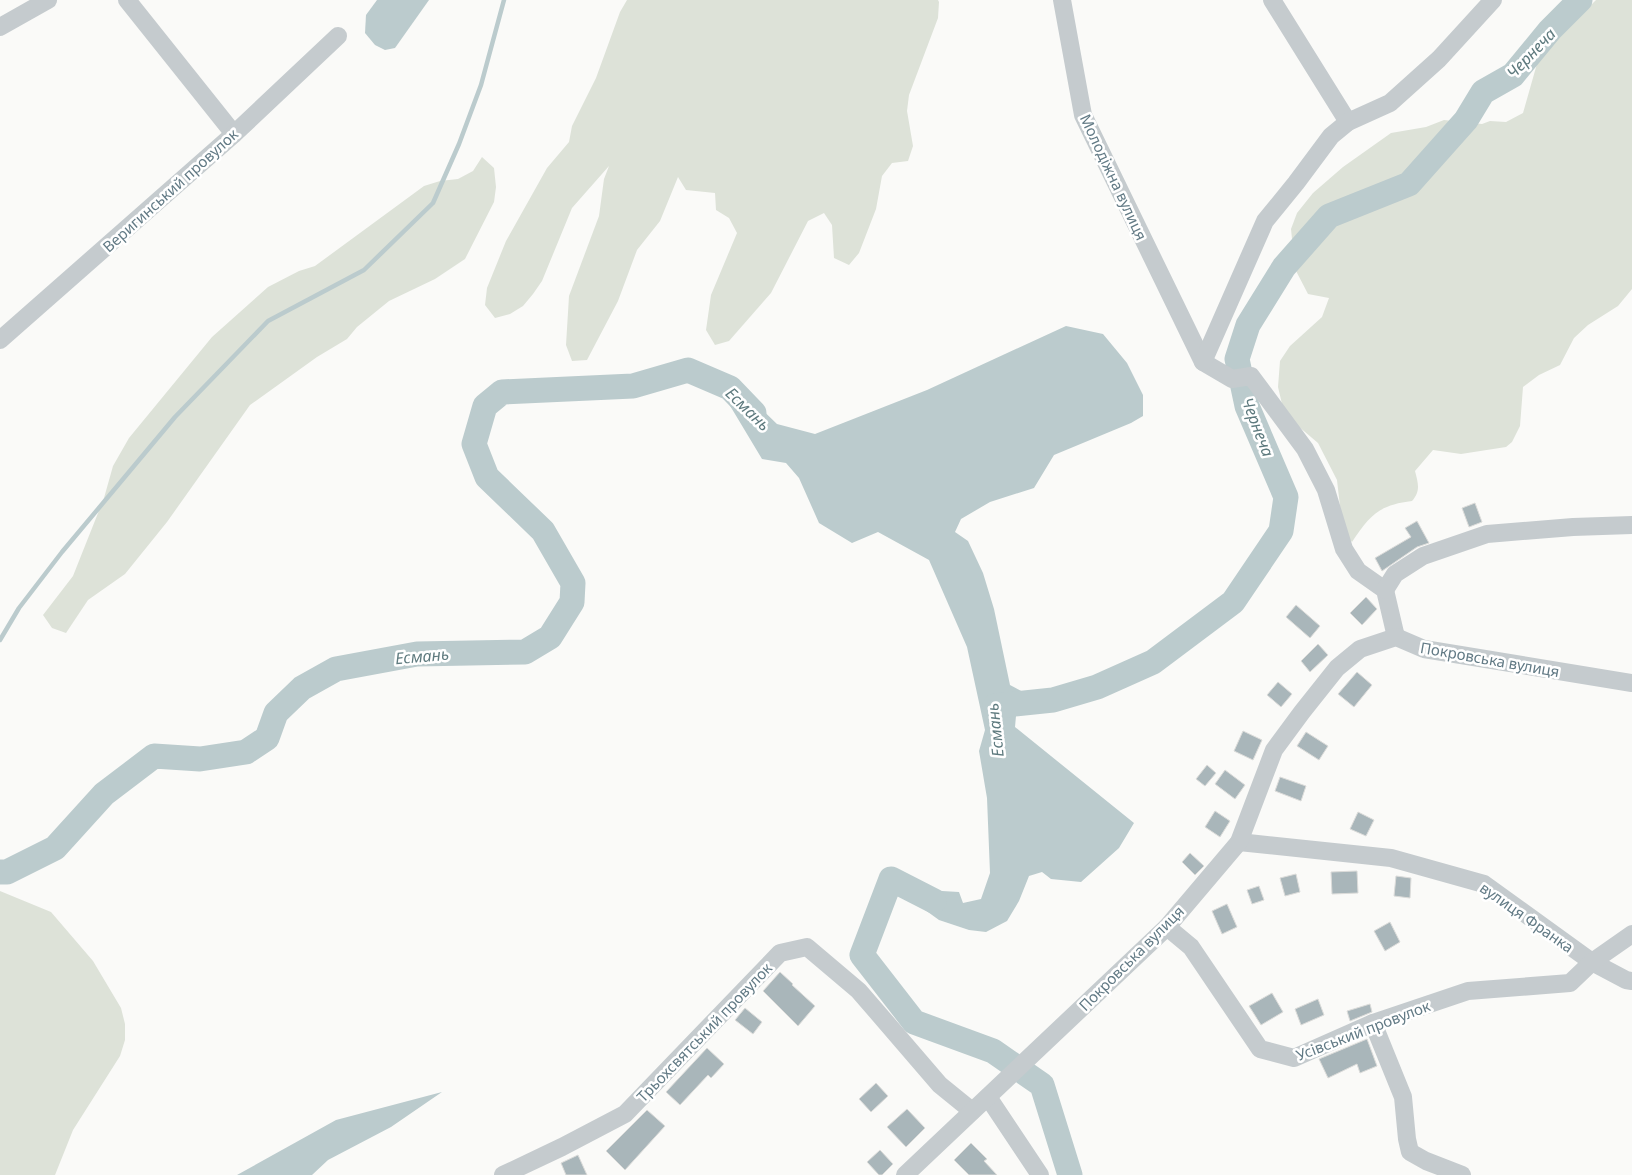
<svg xmlns="http://www.w3.org/2000/svg" width="1632" height="1175" viewBox="0 0 1632 1175" font-family="'Noto Sans',sans-serif">
<style>
.green{fill:#dde2d8}
.water{fill:#bbcbcd}
.lines{fill:none;stroke-linecap:round;stroke-linejoin:round}
.stream{stroke:#bbcbcd;stroke-width:4.5}
.river{stroke:#bbcbcd;stroke-width:25}
.building{fill:#a9b6ba;stroke:#dcdcda}
.minor{stroke:#c5cbce;stroke-width:18}
.labels{text-anchor:middle;dominant-baseline:central;stroke-width:5;stroke-linejoin:round;paint-order:stroke}
.street-label{font-size:15px;fill:#627a85;stroke:#fff}
.water-label{font-size:16px;font-style:italic;fill:#5e7a7e;stroke:#fff}
</style>
<rect width="100%" height="100%" fill="#fafaf8"/>
<g class="green">
<path d="M627,0H938L939,2L938,18L909,95L907,111L913,146L908,161L892,163L882,176L876,209L859,253L849,265L834,258L832,225L824,213L808,221L771,293L729,341L715,345L706,330L711,295L737,233L729,218L716,210L715,193L686,190L678,177L660,221L637,250L618,301L587,360L572,361L566,345L569,296L599,216L604,179L609,166L572,208L542,281L533,294L523,306L510,314L495,318L485,305L487,288L506,241L547,168L569,142L572,126L596,78L620,12Z"/>
<path d="M1596,0H1632V289L1618,306L1588,325L1574,338L1560,365L1539,375L1523,387L1520,426L1512,442L1506,447L1461,454L1433,450L1415,471C1418,483 1421,491 1412,501C1379,505 1370,515 1352,542L1343,533L1337,480L1318,443L1298,426L1282,404L1278,387L1280,361L1290,346L1322,317L1329,298L1308,294L1295,269L1291,229L1297,213L1313,193L1343,167L1391,133L1426,127L1444,120L1482,124L1490,121L1506,122L1523,113L1548,25L1592,4Z"/>
<path d="M482,157L494,168L496,187L494,202L465,259L435,279L389,301L357,327L347,339L317,357L250,405L167,522L125,574L88,600L66,633L52,628L43,615L73,576L104,498L113,466L129,438L212,337L268,287L299,271L315,266L424,186L440,181L458,179L473,171Z"/>
<path d="M0,891L51,912L93,961L121,1008L125,1024V1040L120,1056L73,1130L55,1175H0Z"/>
</g>
<g class="water">
<path d="M377,0H429L395,48L385,50L375,45L365,33L366,15Z"/>
<path d="M1066,326L1103,334L1127,363L1143,395V416L1131,423L1054,455L1034,488L990,502L961,519L955,532L968,541L983,573L994,609L1010,685L1029,695L1017,705L1015,727L1134,823L1119,848L1081,882L1051,879L1042,872L1029,876L1019,901L1007,921L986,932L969,930L939,920L921,907L904,886L925,890L959,892L963,903L981,899L990,873L987,798L979,751L985,730L967,647L929,560L878,532L852,543L819,523L799,478L786,463L762,459L726,399L730,388L751,399L777,424L815,434L927,390Z"/>
<path d="M442,1092L391,1127L328,1160L312,1175H237L336,1120Z"/>
</g>
<g class="lines">
<path class="stream" d="M0,640L19,608L62,552L175,417L268,321L364,270L433,203L459,144L481,85L504,0"/>
<g class="river">
<path d="M995,706L1053,700L1097,687L1153,662L1233,602L1281,531L1286,497L1247,406L1237,359L1248,325L1284,267L1329,216L1409,184L1466,120L1483,92L1513,75L1550,30L1580,0"/>
<path d="M0,872H7L55,848L104,794L154,756L200,759L246,752L267,738L276,713L302,688L336,669L417,654L525,652L550,637L572,602L573,583L543,531L487,477L474,444L485,406L502,392L633,386L688,370L730,388L754,413"/>
<path d="M934,901L891,879L862,955L914,1022L993,1051L1042,1085L1070,1175"/>
</g>
</g>
<g class="building">
<path d="M1475,503L1482,522L1469,527L1462,508Z"/>
<path d="M1417,521L1429,543L1417,547L1382,571L1375,558L1411,537L1405,528Z"/>
<path d="M1366,597L1377,609L1362,625L1350,613Z"/>
<path d="M1296,605L1320,626L1310,638L1286,617Z"/>
<path d="M1318,644L1328,655L1310,672L1301,661Z"/>
<path d="M1357,672L1372,685L1354,707L1338,694Z"/>
<path d="M1278,682L1292,694L1281,707L1267,695Z"/>
<path d="M1243,731L1262,740L1253,760L1234,751Z"/>
<path d="M1306,732L1328,746L1319,760L1297,746Z"/>
<path d="M1207,765L1216,773L1205,786L1196,779Z"/>
<path d="M1225,770L1245,785L1235,799L1215,784Z"/>
<path d="M1280,777L1306,786L1301,801L1275,791Z"/>
<path d="M1215,811L1230,821L1220,837L1205,827Z"/>
<path d="M1358,812L1374,820L1366,836L1350,829Z"/>
<path d="M1190,853L1204,866L1195,875L1182,862Z"/>
<path d="M1357,871L1358,893L1332,894L1331,872Z"/>
<path d="M1296,874L1300,892L1285,896L1280,878Z"/>
<path d="M1396,876L1411,878L1410,898L1394,896Z"/>
<path d="M1259,886L1264,900L1252,904L1247,890Z"/>
<path d="M1227,904L1237,927L1222,934L1212,911Z"/>
<path d="M1390,922L1400,942L1385,951L1374,931Z"/>
<path d="M780,972L793,984L792,985L815,1006L798,1026L763,991Z"/>
<path d="M1272,993L1283,1012L1261,1025L1249,1006Z"/>
<path d="M1318,999L1324,1015L1301,1025L1295,1009Z"/>
<path d="M1370,1004L1372,1012L1350,1021L1347,1011Z"/>
<path d="M745,1008L762,1022L753,1034L735,1020Z"/>
<path d="M1367,1039L1377,1066L1360,1073L1357,1064L1328,1078L1319,1059Z"/>
<path d="M707,1048L724,1064L711,1078L708,1075L680,1105L666,1092Z"/>
<path d="M876,1083L888,1096L871,1112L859,1099Z"/>
<path d="M907,1109L925,1128L906,1147L887,1127Z"/>
<path d="M647,1110L665,1126L625,1170L606,1151Z"/>
<path d="M971,1143L987,1159L984,1161L997,1175H969L954,1160Z"/>
<path d="M880,1150L893,1164L882,1175H879L867,1162Z"/>
<path d="M578,1155L587,1175H566L561,1163Z"/>
</g>
<g class="lines">
<g class="minor">
<path d="M127,0L234,134"/>
<path d="M1062,0L1083,115L1203,362L1232,379L1251,376L1305,449L1326,490L1344,549L1358,571L1385,590L1396,637"/>
<path d="M1272,0L1348,122"/>
<path d="M0,27L48,0"/>
<path d="M0,340L234,134L338,36"/>
<path d="M1203,362L1265,221L1296,183L1331,136L1348,122L1390,103L1439,59L1493,0"/>
<path d="M1385,590L1395,574L1423,556L1487,534L1573,527L1632,525"/>
<path d="M1239,842L1391,858L1484,884L1592,962L1626,980L1632,981"/>
<path d="M1167,927L1191,947L1260,1049L1294,1058L1373,1023L1468,991L1570,983L1592,962L1632,934"/>
<path d="M1373,1023L1403,1097L1407,1139L1410,1152L1426,1161L1462,1175"/>
<path d="M988,1097L1040,1175"/>
<path d="M503,1175L562,1147L625,1114L780,953L807,947L859,991L940,1085L972,1111"/>
<path d="M905,1175L1167,927L1239,842L1274,750L1302,712L1337,668L1360,649L1396,637L1424,649L1632,683"/>
</g>
</g>
<g class="labels">
<g class="street-label">
<text transform="translate(1114 177) rotate(65)">Молодіжна вулиця</text>
<text transform="translate(170 190) rotate(-42)">Веригинський провулок</text>
<text transform="translate(1490 659) rotate(10)">Покровська вулиця</text>
<text transform="translate(1527 917) rotate(35)">вулиця Франка</text>
<text transform="translate(1131 958) rotate(-45)">Покровська вулиця</text>
<text transform="translate(1363 1030) rotate(-21)">Усівський провулок</text>
<text transform="translate(704 1032) rotate(-46)">Трьохсвятський провулок</text>
</g>
<g class="water-label">
<text transform="translate(1531 53) rotate(-46)">Чернеча</text>
<text transform="translate(748 409) rotate(44)">Есмань</text>
<text transform="translate(1258 427) rotate(69)">Чернеча</text>
<text transform="translate(422 656) rotate(-5)">Есмань</text>
<text transform="translate(995 730) rotate(-96)">Есмань</text>
</g>
</g>
</svg>
